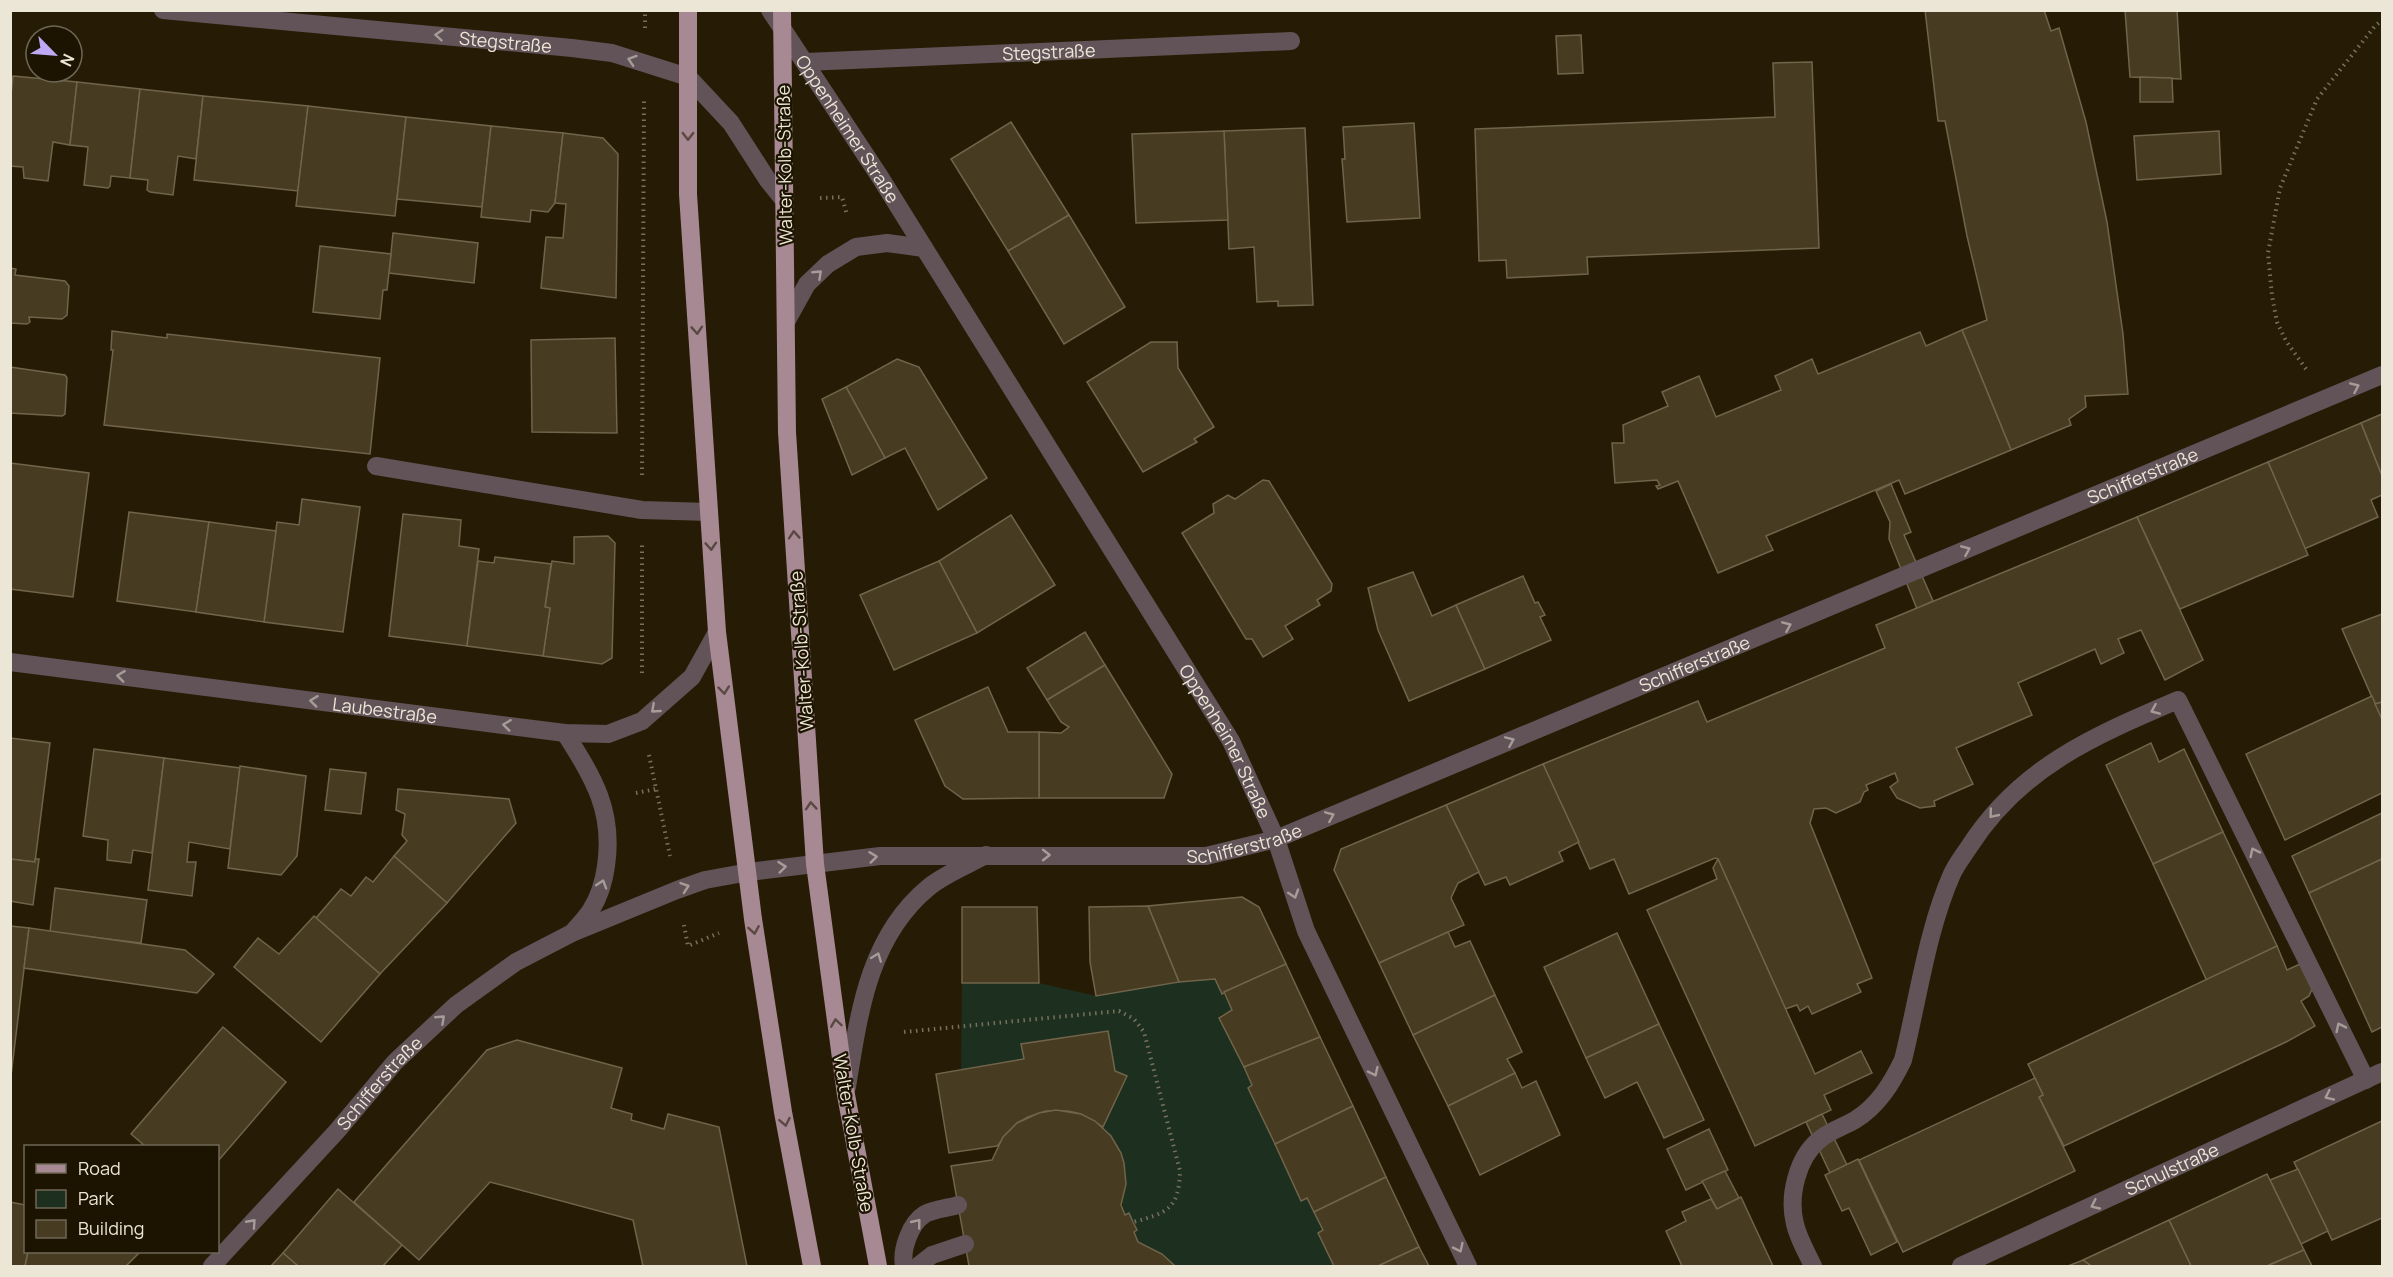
<svg xmlns="http://www.w3.org/2000/svg" width="2393" height="1277" viewBox="0 0 2393 1277" font-family="Manrope,sans-serif">
<style>
.green{fill:#1d2f1f}
.building{fill:#473c22;stroke:#70644b;stroke-width:1.5}
.lines{fill:none;stroke-linecap:round;stroke-linejoin:round}
.path{stroke:#78705c;stroke-width:4;stroke-dasharray:1.5 4.5;stroke-linecap:butt}
.lane{stroke:#615358;stroke-width:18}
.street{stroke:#615358;stroke-width:18}
.primary{stroke:#a68992;stroke-width:18}
.oneway{stroke:#a69c98}
.oneway2{stroke:#5a4842}
.labels{text-anchor:middle;dominant-baseline:central;stroke-width:4.5;stroke-linejoin:round;paint-order:stroke}
.street-label{font-size:18px;fill:#ece6d7;stroke:#1c1300}
</style>
<rect width="100%" height="100%" fill="#261c05"/>
<path class="green" d="M1215,979L1232,1010L1221,1015L1220,1018L1252,1085L1248,1088L1301,1201L1307,1198L1323,1230L1318,1234L1334,1266H1175L1162,1254L1138,1242L1134,1232L1137,1230L1129,1213L1125,1215C1120,1202 1125,1196 1126,1183C1127,1161 1118,1143 1103,1127L1127,1076L1115,1071L1108,1031L1021,1044L1024,1059L961,1070L962,983H1039L1096,996L1179,982Z"/>
<g class="building">
<path d="M1925,10H2044L2051,31L2059,28L2086,122L2107,222L2123,334L2128,394L2085,396L2086,407L2069,419L2071,425L2011,450L1962,330L1987,320L1967,236L1945,121H1938Z"/>
<path d="M2125,10H2177L2181,79L2130,77Z"/>
<path d="M1581,35L1583,73L1558,74L1556,36Z"/>
<path d="M1812,62L1819,248L1587,257L1588,274L1507,278L1506,260L1479,261L1475,129L1775,117L1773,63Z"/>
<path d="M13,76L77,82L70,145L53,142L48,181L24,178L23,167L10,166V104Z"/>
<path d="M2140,77L2172,78L2173,102H2140Z"/>
<path d="M77,82L140,89L130,178L111,176L110,186L108,188L84,185L88,147L70,145Z"/>
<path d="M140,89L203,96L196,159L178,156L173,195L150,192L147,190L148,180L130,178Z"/>
<path d="M203,96L308,106L298,191L194,180Z"/>
<path d="M308,106L406,117L395,216L296,206Z"/>
<path d="M406,117L491,126L482,207L397,199Z"/>
<path d="M1011,122L1069,215L1008,251L951,159Z"/>
<path d="M1414,123L1420,218L1347,222L1342,159H1345L1343,127Z"/>
<path d="M491,126L563,133L555,203L548,212L531,210L530,222L481,217Z"/>
<path d="M1305,128L1313,305L1278,306V301L1257,302L1254,247L1229,249L1224,131Z"/>
<path d="M1224,131L1228,220L1136,223L1132,134Z"/>
<path d="M2219,131L2221,174L2137,180L2134,136Z"/>
<path d="M563,133L603,138L618,154L616,298L541,288L546,237L563,238L566,204L555,203Z"/>
<path d="M1069,215L1125,307L1064,344L1008,251Z"/>
<path d="M393,233L478,243L474,283L389,273Z"/>
<path d="M320,246L391,254L387,290H383L380,319L313,312Z"/>
<path d="M10,268L16,269L15,275L65,281L69,286L67,315L62,319L29,317L30,322L27,324L10,323Z"/>
<path d="M1962,330L2011,450L1905,494L1899,480L1766,536L1773,550L1718,573L1678,481L1658,489L1656,486L1660,485L1657,480L1615,483L1612,443H1624L1623,425L1668,406L1662,392L1699,376L1716,417L1781,390L1775,376L1812,359L1818,374L1920,332L1926,346Z"/>
<path d="M112,331L167,338V334L380,358L370,454L104,425L113,350H111Z"/>
<path d="M615,338L617,433L532,432L531,340Z"/>
<path d="M1151,342H1177L1178,368L1214,427L1194,439L1197,442L1143,472L1087,382Z"/>
<path d="M897,359L919,367L987,478L938,510L905,448L885,458L846,387Z"/>
<path d="M10,367L65,375L67,378L65,414L62,416L10,413Z"/>
<path d="M846,387L885,458L852,475L822,399Z"/>
<path d="M2382,414V476L2361,423Z"/>
<path d="M2361,423L2382,476V495L2371,500L2378,517L2304,549L2268,462Z"/>
<path d="M2268,462L2308,555L2180,609L2137,517Z"/>
<path d="M10,463L89,473L73,597L10,589Z"/>
<path d="M1263,480L1269,481L1332,584L1331,591L1317,600L1320,605L1285,626L1293,639L1263,657L1252,639H1246L1182,533L1214,513L1213,504L1228,495L1235,499Z"/>
<path d="M1891,484L1911,532L1904,535L1933,601L1917,609L1889,539L1890,522L1876,491Z"/>
<path d="M302,499L360,507L343,632L264,622L277,522L299,525Z"/>
<path d="M129,512L209,522L196,612L117,601Z"/>
<path d="M403,514L461,520L459,546L479,549L467,646L389,636Z"/>
<path d="M1011,515L1055,585L977,633L939,561Z"/>
<path d="M2137,517L2203,660L2165,680L2141,630L2118,639L2124,653L2101,664L2095,649L2018,683L2032,715L1956,748L1973,784L1934,801L1935,806L1920,808L1897,798L1890,787L1898,781L1895,773L1866,785L1868,790L1864,792L1860,802L1836,813L1826,808L1814,809L1810,823L1872,978L1857,984L1861,992L1812,1014L1808,1006L1800,1011L1797,1005L1785,1009L1718,859L1715,858L1629,894L1614,859L1590,869L1543,764L1698,701L1707,722L1885,648L1876,625Z"/>
<path d="M209,522L276,531L264,622L196,612Z"/>
<path d="M608,536L615,543L612,658L602,664L543,656L550,608L545,607L552,561L574,564V537Z"/>
<path d="M495,557L551,564L545,607L550,608L543,656L467,646L478,561L494,563Z"/>
<path d="M939,561L977,633L894,670L860,595Z"/>
<path d="M1413,572L1432,616L1456,605L1485,669L1409,701L1378,630L1368,588Z"/>
<path d="M1523,576L1535,603L1538,602L1545,615L1540,617L1551,640L1485,669L1456,605Z"/>
<path d="M2382,614V702L2375,704L2342,629Z"/>
<path d="M1085,632L1105,665L1047,700L1027,668Z"/>
<path d="M1105,665L1172,774L1164,798H1039V732L1061,733L1069,727L1061,722L1047,700Z"/>
<path d="M988,687L1008,732H1039V798L963,799L945,786L915,720Z"/>
<path d="M2372,696L2382,719V793L2285,840L2246,754Z"/>
<path d="M2382,702V719L2375,704Z"/>
<path d="M10,738L50,743L35,862L10,859Z"/>
<path d="M2151,743L2159,762L2184,749L2223,832L2153,864L2106,765Z"/>
<path d="M94,749L164,758L152,853L133,850L131,863L107,860L108,840L83,836Z"/>
<path d="M164,758L240,768L230,849L189,842L187,862H196L192,896L148,890Z"/>
<path d="M1543,764L1579,842L1559,852L1563,861L1510,885L1506,877L1485,885L1446,805Z"/>
<path d="M240,766L306,776L297,856L281,875L228,868Z"/>
<path d="M330,769L366,773L361,814L325,810Z"/>
<path d="M398,789L509,799L516,823L447,903L394,856L407,841L402,835L405,814L396,810Z"/>
<path d="M1446,805L1479,872L1458,883L1451,898L1464,925L1379,963L1334,870L1341,849Z"/>
<path d="M2382,813V859L2309,893L2292,856Z"/>
<path d="M2223,832L2277,946L2207,981L2153,864Z"/>
<path d="M394,856L447,903L380,974L316,918L341,889L351,896L366,877L373,882Z"/>
<path d="M10,859L35,862V859H39L33,905L10,901Z"/>
<path d="M1718,859L1815,1074L1861,1051L1872,1073L1824,1095L1831,1110L1755,1146L1647,910L1717,879L1713,868Z"/>
<path d="M2382,859V1027L2372,1032L2309,893Z"/>
<path d="M55,888L147,900L141,943L50,932Z"/>
<path d="M1242,897L1259,907L1286,964L1222,994L1215,979L1179,982L1148,906Z"/>
<path d="M1148,906L1179,982L1096,996L1090,962L1089,907Z"/>
<path d="M962,907H1037L1039,983H962Z"/>
<path d="M314,916L380,974L321,1042L234,967L258,938L279,954Z"/>
<path d="M10,926L29,928L10,1084Z"/>
<path d="M29,928L185,950L214,974L197,993L24,968Z"/>
<path d="M1448,932L1455,947L1470,941L1495,995L1413,1035L1379,963Z"/>
<path d="M1617,933L1659,1024L1586,1058L1544,967Z"/>
<path d="M2277,946L2287,970L2300,964L2312,989L2309,996L2301,1001L2315,1026L2286,1042L2064,1146L2039,1097L2043,1095L2028,1064Z"/>
<path d="M1286,964L1320,1037L1244,1067L1219,1018L1232,1010L1224,992Z"/>
<path d="M1495,995L1522,1052L1507,1059L1515,1073L1448,1106L1413,1035Z"/>
<path d="M1659,1024L1704,1120L1664,1138L1637,1082L1605,1098L1586,1058Z"/>
<path d="M223,1027L286,1082L218,1161V1146H145L131,1134Z"/>
<path d="M1108,1031L1115,1071L1127,1076L1103,1127L1081,1114L1068,1111H1046L1028,1117L1017,1123L997,1146L949,1153L936,1074L1024,1059L1021,1044Z"/>
<path d="M1320,1037L1353,1106L1275,1144L1248,1088L1252,1085L1244,1067Z"/>
<path d="M517,1040L622,1068L611,1108L632,1114L631,1120L664,1129L668,1114L719,1127L747,1266H643L633,1220L490,1182L419,1260L354,1202L487,1050Z"/>
<path d="M1515,1073L1522,1088L1536,1081L1560,1135L1480,1175L1448,1106Z"/>
<path d="M2035,1078L2043,1095L2039,1097L2075,1171L1903,1252L1859,1160Z"/>
<path d="M1353,1106L1386,1177L1314,1212L1307,1198L1301,1201L1275,1144Z"/>
<path d="M1056,1110L1081,1114L1095,1121L1111,1136L1121,1153L1124,1163L1126,1184L1121,1205L1125,1215L1129,1213L1133,1222L1137,1230L1134,1232L1138,1242L1162,1254L1175,1266H969L951,1166L992,1160L1003,1137L1017,1123L1039,1113Z"/>
<path d="M1822,1114L1847,1165L1830,1173L1806,1122Z"/>
<path d="M2382,1121V1218L2332,1240L2294,1162Z"/>
<path d="M1709,1129L1728,1170L1686,1190L1667,1149Z"/>
<path d="M1858,1159L1897,1242L1871,1255L1849,1208L1842,1211L1825,1175Z"/>
<path d="M2298,1169L2328,1231L2301,1244L2270,1180Z"/>
<path d="M1725,1171L1739,1198L1717,1209L1702,1181Z"/>
<path d="M2267,1174L2304,1250L2267,1266H2191L2169,1220Z"/>
<path d="M1386,1177L1419,1247L1378,1266H1334L1318,1233L1323,1230L1314,1212Z"/>
<path d="M338,1189L402,1245L383,1266H298L283,1253Z"/>
<path d="M1741,1197L1773,1266H1682L1666,1231L1686,1221L1682,1212L1711,1199L1717,1209Z"/>
<path d="M10,1202L26,1205V1252H28L25,1266H10Z"/>
<path d="M2169,1220L2191,1266H2091L2083,1260Z"/>
<path d="M1419,1247L1429,1266H1378Z"/>
<path d="M2304,1250L2312,1266H2267Z"/>
<path d="M28,1252H140L126,1266H25Z"/>
<path d="M283,1253L298,1266H271Z"/>
<path d="M2083,1260L2091,1266H2068Z"/>
</g>
<g class="lines">
<g class="path">
<path d="M645,28V10"/>
<path d="M820,198L842,197L847,215"/>
<path d="M2306,369L2286,341L2277,322L2272,296L2268,253L2280,188L2317,99L2375,26L2382,20"/>
<path d="M642,475L644,98"/>
<path d="M642,673V545"/>
<path d="M649,755L670,856"/>
<path d="M636,793L656,789"/>
<path d="M684,925L688,946L719,933"/>
<path d="M904,1032L1119,1011L1134,1019L1144,1032L1180,1171C1179,1209 1167,1213 1133,1222"/>
</g>
<g class="lane">
<path d="M376,466L642,510L709,512"/>
<path d="M904,1266C901,1250 910,1223 925,1214C934,1209 949,1208 958,1205"/>
<path d="M918,1266L932,1255L965,1244"/>
<path d="M1813,1266C1807,1253 1798,1238 1795,1224C1788,1197 1797,1158 1819,1140C1829,1131 1843,1127 1855,1120C1878,1106 1892,1083 1903,1060C1918,1000 1927,930 1952,874C1956,865 1963,856 1969,847C2020,767 2094,736 2178,700L2366,1080"/>
</g>
<g class="street">
<path id="s1" d="M163,10L572,48L612,53L688,77L731,123L767,179L784,200"/>
<path id="s2" d="M770,10L880,177L1231,741L1276,839L1306,931L1468,1266"/>
<path id="s3" d="M806,62L1291,41"/>
<path d="M786,322L807,284L828,264L856,247L887,243L924,248"/>
<path id="s4" d="M10,662L565,733L608,734L642,721L692,677L717,632"/>
<path d="M565,733C594,779 614,811 606,866C604,881 599,897 591,910C586,918 579,925 573,932"/>
<path d="M847,1087C859,1014 868,937 929,887C945,874 968,865 986,855"/>
<path id="s5" d="M212,1266L337,1131L395,1062L456,1005L516,962L572,933L677,890L705,880L749,872L880,856H1206L1276,839L2382,375"/>
<path id="s6" d="M1961,1266L2382,1072"/>
</g>
<g class="primary">
<path d="M688,10V194L717,632L753,919L783,1112L812,1266"/>
<path d="M782,10L787,432L815,864L846,1095L878,1266"/>
</g>
</g>
<defs><path id="oneway-chevron" d="M-2-3.5L2.5 0L-2 3.5" fill="none" stroke-width="1.6" stroke-linecap="round" stroke-linejoin="round" transform="scale(1.5)"/></defs>
<g class="oneway">
<use href="#oneway-chevron" transform="translate(439 35) rotate(-175)"/>
<use href="#oneway-chevron" transform="translate(632 60) rotate(-162)"/>
<use href="#oneway-chevron" transform="translate(818 274) rotate(-43)"/>
<use href="#oneway-chevron" transform="translate(2355 387) rotate(-24)"/>
<use href="#oneway-chevron" transform="translate(1966 550) rotate(-23)"/>
<use href="#oneway-chevron" transform="translate(1787 626) rotate(-23)"/>
<use href="#oneway-chevron" transform="translate(121 676) rotate(-173)"/>
<use href="#oneway-chevron" transform="translate(314 701) rotate(-173)"/>
<use href="#oneway-chevron" transform="translate(655 709) rotate(139)"/>
<use href="#oneway-chevron" transform="translate(2155 710) rotate(157)"/>
<use href="#oneway-chevron" transform="translate(507 725) rotate(-173)"/>
<use href="#oneway-chevron" transform="translate(1510 741) rotate(-23)"/>
<use href="#oneway-chevron" transform="translate(1993 814) rotate(129)"/>
<use href="#oneway-chevron" transform="translate(1330 816) rotate(-23)"/>
<use href="#oneway-chevron" transform="translate(2254 852) rotate(-116)"/>
<use href="#oneway-chevron" transform="translate(1046 855)"/>
<use href="#oneway-chevron" transform="translate(873 857) rotate(-7)"/>
<use href="#oneway-chevron" transform="translate(782 867) rotate(-6)"/>
<use href="#oneway-chevron" transform="translate(602 884) rotate(-73)"/>
<use href="#oneway-chevron" transform="translate(685 887) rotate(-19)"/>
<use href="#oneway-chevron" transform="translate(1294 894) rotate(72)"/>
<use href="#oneway-chevron" transform="translate(877 957) rotate(-69)"/>
<use href="#oneway-chevron" transform="translate(441 1019) rotate(-43)"/>
<use href="#oneway-chevron" transform="translate(2340 1027) rotate(-116)"/>
<use href="#oneway-chevron" transform="translate(1374 1072) rotate(64)"/>
<use href="#oneway-chevron" transform="translate(2329 1096) rotate(155)"/>
<use href="#oneway-chevron" transform="translate(2095 1205) rotate(155)"/>
<use href="#oneway-chevron" transform="translate(252 1223) rotate(-48)"/>
<use href="#oneway-chevron" transform="translate(917 1223) rotate(-51)"/>
<use href="#oneway-chevron" transform="translate(1459 1248) rotate(64)"/>
</g>
<g class="oneway2">
<use href="#oneway-chevron" transform="translate(688 136) rotate(90)"/>
<use href="#oneway-chevron" transform="translate(697 330) rotate(86)"/>
<use href="#oneway-chevron" transform="translate(794 535) rotate(-94)"/>
<use href="#oneway-chevron" transform="translate(711 546) rotate(86)"/>
<use href="#oneway-chevron" transform="translate(724 690) rotate(84)"/>
<use href="#oneway-chevron" transform="translate(811 806) rotate(-94)"/>
<use href="#oneway-chevron" transform="translate(754 930) rotate(81)"/>
<use href="#oneway-chevron" transform="translate(836 1023) rotate(-98)"/>
<use href="#oneway-chevron" transform="translate(785 1122) rotate(79)"/>
</g>
<g class="labels">
<g class="street-label">
<text stroke="none"><textPath href="#s1" startOffset="344">Stegstraße</textPath></text>
<text stroke="none"><textPath href="#s3" startOffset="243">Stegstraße</textPath></text>
<text stroke="none"><textPath href="#s2" startOffset="142">Oppenheimer Straße</textPath></text>
<text transform="translate(784 165) rotate(-91)">Walter-Kolb-Straße</text>
<text stroke="none"><textPath href="#s5" startOffset="2152">Schifferstraße</textPath></text>
<text transform="translate(801 651) rotate(-94)">Walter-Kolb-Straße</text>
<text stroke="none"><textPath href="#s5" startOffset="1666">Schifferstraße</textPath></text>
<text stroke="none"><textPath href="#s4" startOffset="378">Laubestraße</textPath></text>
<text stroke="none"><textPath href="#s2" startOffset="862">Oppenheimer Straße</textPath></text>
<text stroke="none"><textPath href="#s5" startOffset="1180">Schifferstraße</textPath></text>
<text stroke="none"><textPath href="#s5" startOffset="248">Schifferstraße</textPath></text>
<text transform="translate(854 1133) rotate(80)">Walter-Kolb-Straße</text>
<text stroke="none"><textPath href="#s6" startOffset="232">Schulstraße</textPath></text>
</g>
</g>
<rect width="2393" height="1277" fill="none" stroke="#ece6d7" stroke-width="24"/>
<rect x="24" y="1145" width="195" height="108" fill="#1c1300" stroke="#6f6756" stroke-width="1.5"/>
<rect x="36" y="1164" width="30" height="9" fill="#a68992" stroke="#6f6756" stroke-width="1.5"/>
<text x="78" y="1175" font-size="18" fill="#ece6d7">Road</text>
<rect x="36" y="1190" width="30" height="18" fill="#1d2f1f" stroke="#6f6756" stroke-width="1.5"/>
<text x="78" y="1205" font-size="18" fill="#ece6d7">Park</text>
<rect x="36" y="1220" width="30" height="18" fill="#473c22" stroke="#6f6756" stroke-width="1.5"/>
<text x="78" y="1235" font-size="18" fill="#ece6d7">Building</text>
<g transform="translate(54 54) rotate(115)"><circle r="28" fill="#1c1300" stroke="#6f6756" stroke-width="1.5"/>
<path d="M0-4.5L10 22L0 15L-10 22Z" fill="#bfa9f4"/>
<text y="-9" font-size="16" font-weight="bold" text-anchor="middle" fill="#ece6d7">N</text>
</g>
</svg>
